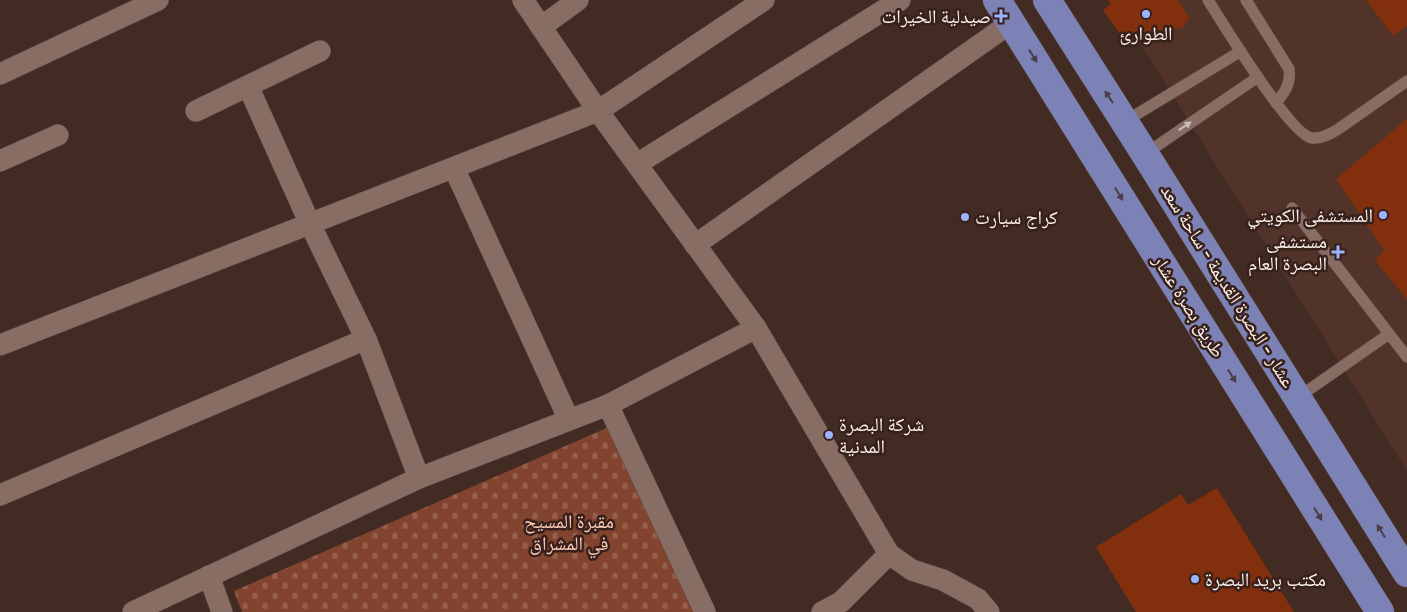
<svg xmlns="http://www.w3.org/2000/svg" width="1407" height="612" viewBox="0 0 1407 612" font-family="Cabin,'Noto Naskh Arabic',sans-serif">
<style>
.built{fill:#513329}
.cemetery{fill:url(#cemetery-stones)}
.building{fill:#822f0d}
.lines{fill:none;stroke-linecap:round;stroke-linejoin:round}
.lane-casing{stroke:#5b4942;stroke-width:12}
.street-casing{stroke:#5b4942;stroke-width:22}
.primary-casing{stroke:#5b4942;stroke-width:29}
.lane{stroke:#886d64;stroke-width:11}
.street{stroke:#886d64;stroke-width:21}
.primary{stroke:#7c81b6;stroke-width:28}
.oneway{fill:#4c3e49}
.oneway2{fill:#cfbdb7}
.poi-dot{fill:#9cb4fd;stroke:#37211a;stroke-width:2}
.labels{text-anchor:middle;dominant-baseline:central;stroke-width:5;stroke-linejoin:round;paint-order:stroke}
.poi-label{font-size:19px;fill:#fef2ee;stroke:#37211a;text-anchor:end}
.street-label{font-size:19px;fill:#fef2ee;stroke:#37211a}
.park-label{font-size:19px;fill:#ffcdbc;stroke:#37211a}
</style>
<defs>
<pattern id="cemetery-stones" width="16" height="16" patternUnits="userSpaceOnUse" patternTransform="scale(1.25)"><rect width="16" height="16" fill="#82442e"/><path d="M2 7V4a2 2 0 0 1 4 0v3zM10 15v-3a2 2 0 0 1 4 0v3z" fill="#955f4d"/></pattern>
</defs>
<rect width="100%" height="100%" fill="#422b23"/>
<path class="built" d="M1113,0H1407V471L1133,32Z"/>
<path class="cemetery" d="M609,427L697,612H242L234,591Z"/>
<g class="building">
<path d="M1108,0H1178L1189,18L1182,28L1120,34L1103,10L1111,4Z"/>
<path d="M1366,0H1407V26L1393,36Z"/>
<path d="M1407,119V299L1375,261L1384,250L1336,179Z"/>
<path d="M1217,488L1294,612H1136L1096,547L1181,494L1188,505Z"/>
</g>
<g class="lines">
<g class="lane-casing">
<g id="lane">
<path d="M1208,0C1222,22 1291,136 1312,138C1321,139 1330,134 1337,130L1407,81"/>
<path d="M1246,0L1289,69C1291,84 1285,92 1276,103"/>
<path d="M1124,122L1241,51"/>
<path d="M1145,154L1258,77"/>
<path d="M1292,208L1407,357"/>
<path d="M1297,398L1389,334"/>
</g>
</g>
<g class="street-casing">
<g id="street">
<path d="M523,0L598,111L756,328L889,554L912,570L943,580L978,599L989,612"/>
<path d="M541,27L578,0"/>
<path d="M0,74L158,0"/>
<path d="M248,86L310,224L366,339L419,478"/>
<path d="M196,111L320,51"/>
<path d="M0,161L58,135"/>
<path d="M637,164L900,0"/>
<path d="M454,168L569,420"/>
<path d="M695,245L1012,22"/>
<path d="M0,345L598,111L764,0"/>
<path d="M608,405L705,612"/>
<path d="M0,495L366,339"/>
<path d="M209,576L222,612"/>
<path d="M133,612L419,478L608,405L756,328"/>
<path d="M822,612L841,602L889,554"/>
</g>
</g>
<g class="primary-casing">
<g id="primary">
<path d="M997,0L1380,612"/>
<path d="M1047,0L1145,154L1407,573"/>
</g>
</g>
<use href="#lane" class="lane"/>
<use href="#street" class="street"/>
<use href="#primary" class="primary"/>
</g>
<defs><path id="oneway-solid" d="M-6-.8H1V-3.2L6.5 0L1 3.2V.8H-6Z" transform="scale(1.25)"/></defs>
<g class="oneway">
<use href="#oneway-solid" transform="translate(1033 56) rotate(58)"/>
<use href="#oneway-solid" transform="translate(1109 97) rotate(-123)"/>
<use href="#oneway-solid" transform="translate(1119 194) rotate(58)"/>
<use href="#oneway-solid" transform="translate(1232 376) rotate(58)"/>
<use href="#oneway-solid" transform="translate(1318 514) rotate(58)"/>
<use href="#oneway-solid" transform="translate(1381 531) rotate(-122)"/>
</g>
<use class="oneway2" href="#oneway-solid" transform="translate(1185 126) rotate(-34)"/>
<g class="poi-dot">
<circle cx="1146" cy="14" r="5"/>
<path d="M998.5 8.5h5v5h5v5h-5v5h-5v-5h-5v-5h5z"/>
<circle cx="1383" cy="215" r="5"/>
<circle cx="965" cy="217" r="5"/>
<path d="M1335.5 244.5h5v5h5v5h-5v5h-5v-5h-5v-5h5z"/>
<circle cx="829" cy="435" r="5"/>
<circle cx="1195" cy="579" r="5"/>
</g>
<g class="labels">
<g class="poi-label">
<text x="991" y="16">صيدلية الخيرات</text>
<text x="1146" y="33" text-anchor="middle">الطوارئ</text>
<text x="1373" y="215">المستشفى الكويتي</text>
<text x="975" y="217" text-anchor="start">كراج سيارت</text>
<text x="1327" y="241">مستشفى<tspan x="1327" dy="22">البصرة العام</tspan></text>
<text x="839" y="424" text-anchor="start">شركة البصرة<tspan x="839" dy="22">المدنية</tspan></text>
<text x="1205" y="579" text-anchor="start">مكتب بريد البصرة</text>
</g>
<g class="street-label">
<text transform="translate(1228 286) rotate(58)">عشار - البصرة القديمة - ساحة سعد</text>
<text transform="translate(1189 306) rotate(58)">طريق بصرة عشار</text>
</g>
<g class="park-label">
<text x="569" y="521">مقبرة المسيح<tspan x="569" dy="22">في المشراق</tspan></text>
</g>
</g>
</svg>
